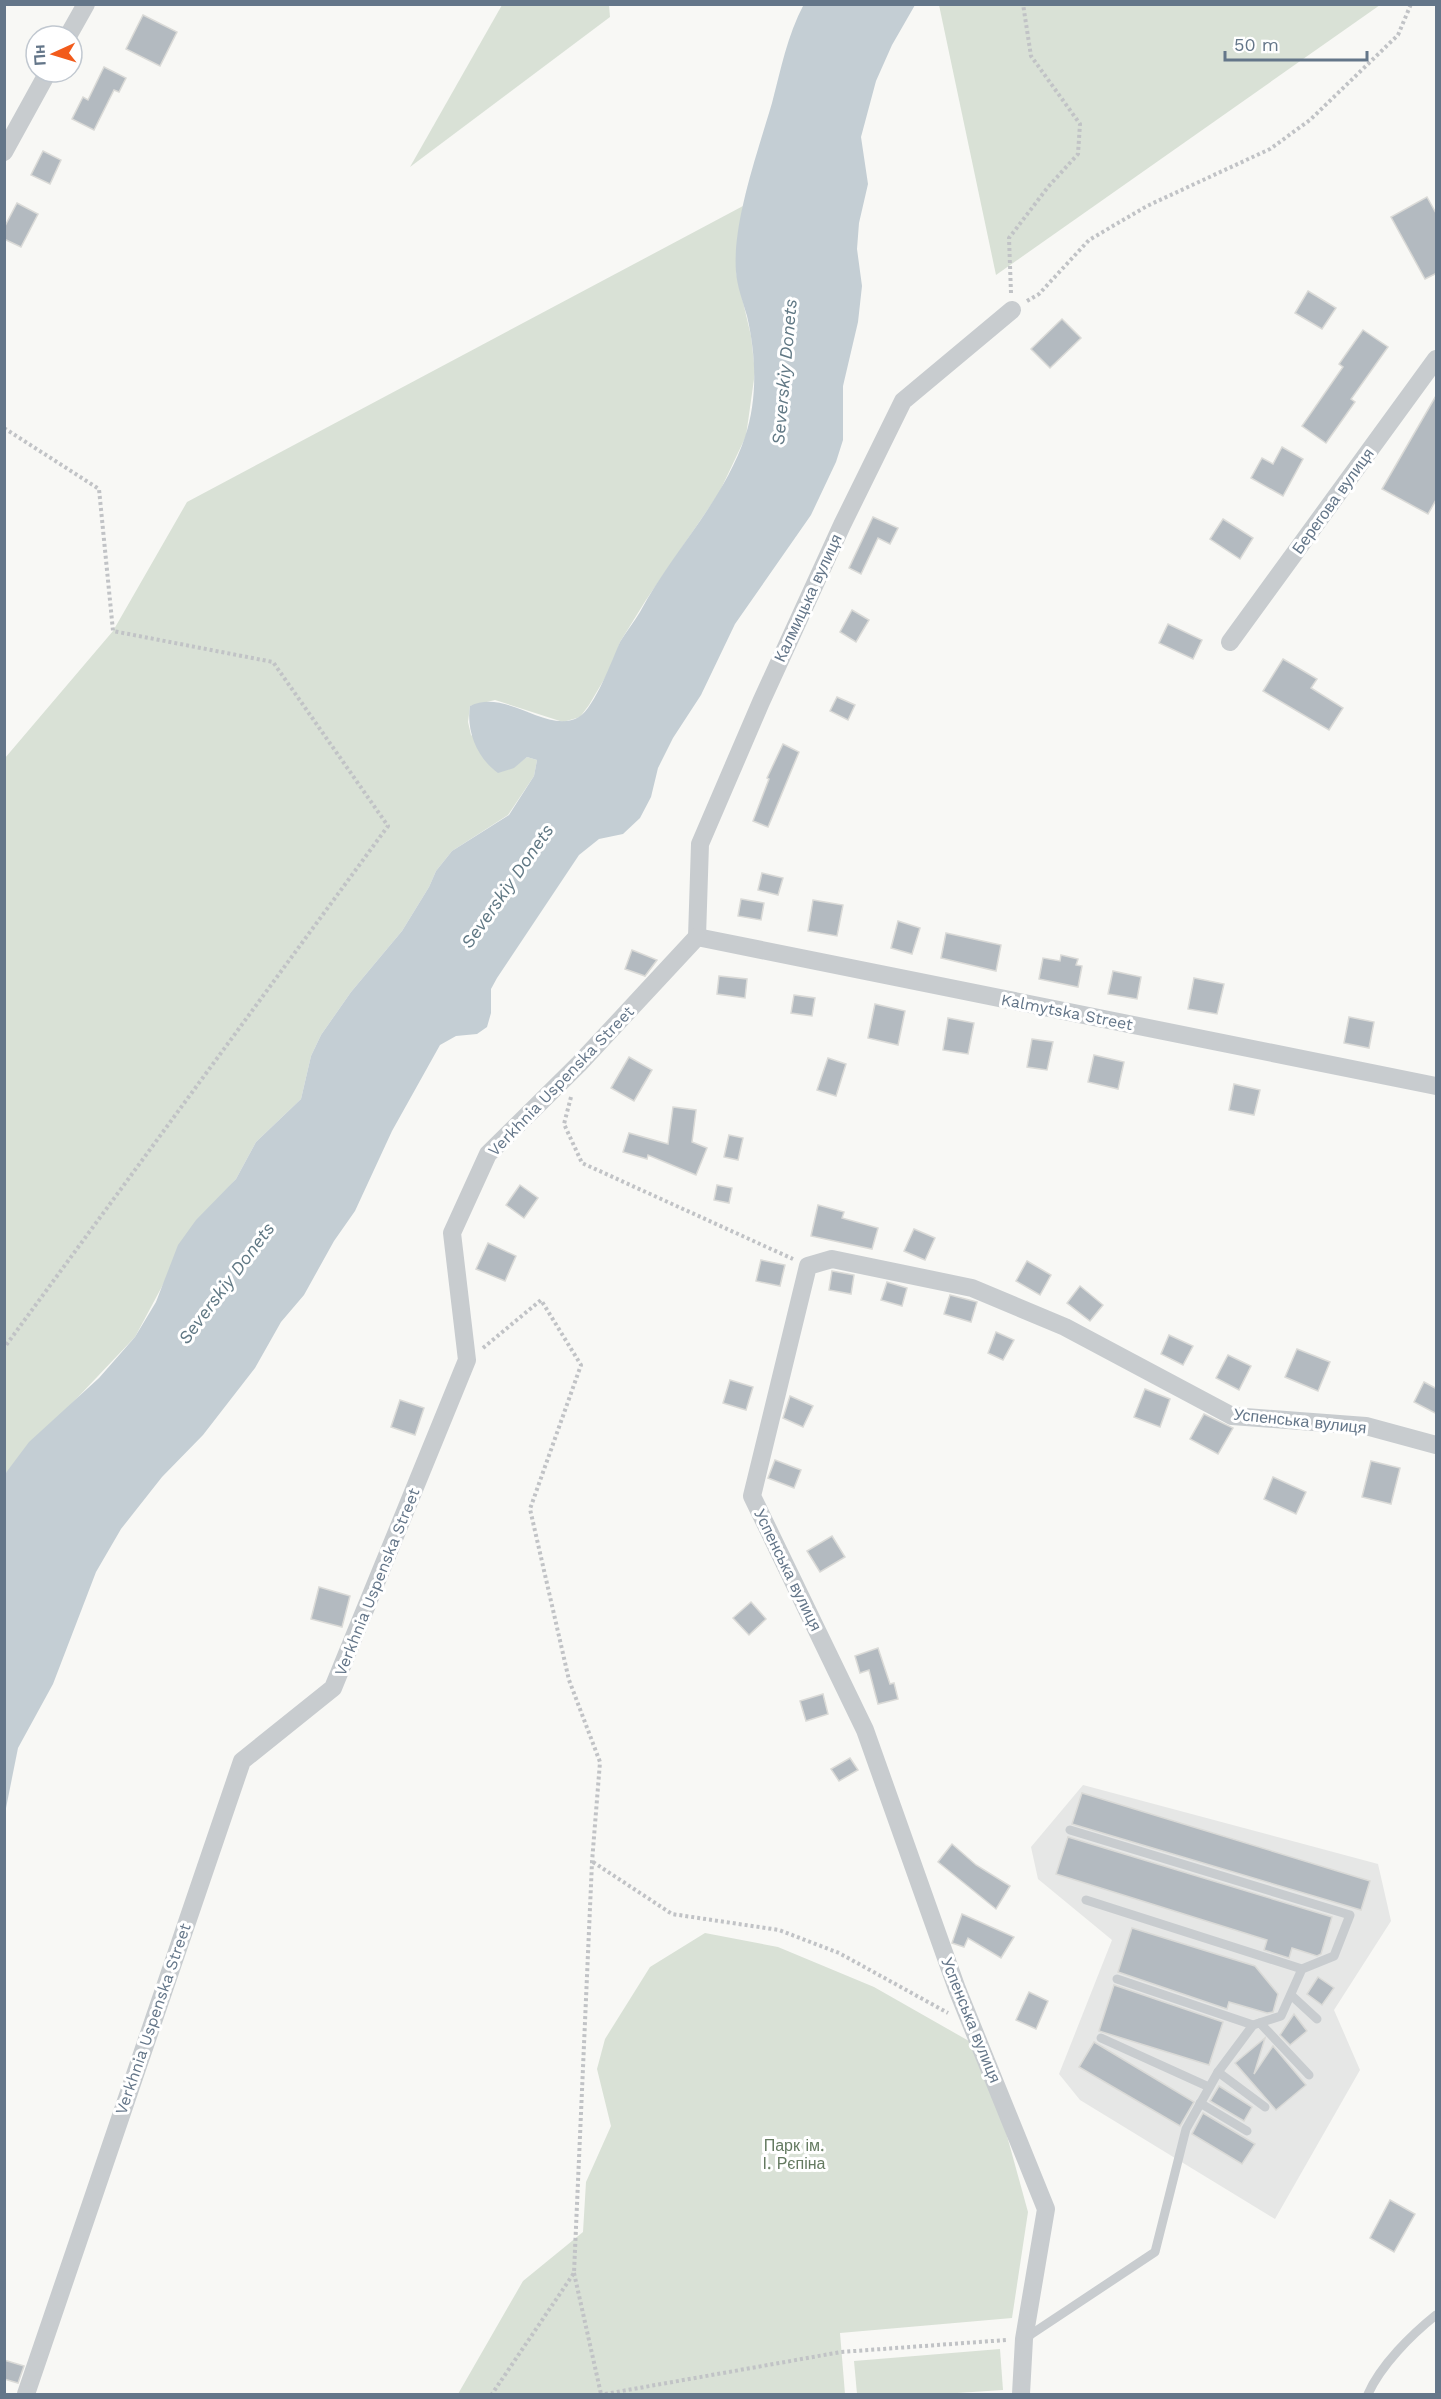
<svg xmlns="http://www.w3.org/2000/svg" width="1441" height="2399" viewBox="0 0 1441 2399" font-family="'Work Sans',sans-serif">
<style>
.built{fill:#e6e7e6}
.green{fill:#d9e1d6}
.water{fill:#c4ced4}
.building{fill:#b3bac0;stroke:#dadad7;stroke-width:1.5}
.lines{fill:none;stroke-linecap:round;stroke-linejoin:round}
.path{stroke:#c1c3c6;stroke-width:4;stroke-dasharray:3 3;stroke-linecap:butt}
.lane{stroke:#c8cccf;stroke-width:9}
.street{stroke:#c8cccf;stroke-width:18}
.labels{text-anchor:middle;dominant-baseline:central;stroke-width:6;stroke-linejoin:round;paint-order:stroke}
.street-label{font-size:16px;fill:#647689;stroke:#fff}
.park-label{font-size:16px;fill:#647a60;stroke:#fff}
.water-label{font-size:18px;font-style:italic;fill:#607884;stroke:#fff}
</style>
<rect width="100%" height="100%" fill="#f8f8f5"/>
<path class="built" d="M1083,1785L1378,1864L1391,1921L1334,2010L1360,2070L1275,2219L1080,2100L1059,2074L1112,1940L1038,1879L1031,1847Z"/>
<g class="green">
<path d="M502,5H609L610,17L410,167Z"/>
<path d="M939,5V4L1380,5L996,275Z"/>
<path d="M743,206L736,272L751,336L755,372L746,436L719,493L646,600L620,642L612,666L589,705L580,717L563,722L495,700L470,706L468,722L471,735L514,767L527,757L537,760L534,776L508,815L452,851L436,871L429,887L402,931L351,992L321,1035L311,1056L301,1099L256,1142L236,1179L219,1198L167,1277L135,1337L5,1474V758L113,631L187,502Z"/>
<path d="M705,1933L778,1947L874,1987L983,2049L1028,2212L1012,2318L840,2333L845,2394H458L523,2281L583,2232L586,2182L611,2126L597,2069L605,2039L650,1967Z"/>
<path d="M1000,2349L1003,2390L942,2394H857L854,2361Z"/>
</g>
<path class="water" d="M804,4L915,5L892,45L876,81L861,137L868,184L859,223L857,249L862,286L858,322L843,386V440L836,462L811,515L735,624L701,695L673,738L658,768L651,797L640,818L623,834L599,839L579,855L497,978L491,989V1013L487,1027L477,1034L456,1036L440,1045L392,1131L355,1211L334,1241L304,1295L281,1322L255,1368L203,1435L162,1477L121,1529L96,1572L53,1684L18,1748L5,1813V1474L29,1442L99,1378L135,1337L156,1302L178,1245L196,1220L236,1179L256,1142L301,1099L311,1056L321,1035L351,992L402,931L429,887L436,871L452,851L509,815L534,776L537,760L527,757L514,768L498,773C477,758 466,731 470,706C507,688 547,735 579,717C595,707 612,660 620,642C626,632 634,622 640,612C672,552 723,502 745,437C758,398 756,355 747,316C743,302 737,286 736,272C732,223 758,151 772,103C781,69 787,36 804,4Z"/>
<g class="building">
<path d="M143,15L177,32L160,66L126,49Z"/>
<path d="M104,67L126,78L119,92L114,90L94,130L72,119L83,97L88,100Z"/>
<path d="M43,151L61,160L50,184L31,175Z"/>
<path d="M1427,197L1437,215V273L1425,279L1391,217Z"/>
<path d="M17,203L38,214L21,247L4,239V228Z"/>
<path d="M1308,291L1336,308L1322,329L1295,313Z"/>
<path d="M1062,319L1081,338L1050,368L1031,349Z"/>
<path d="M1363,330L1388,347L1351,399L1355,402L1326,443L1302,426L1343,367L1339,364Z"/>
<path d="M1437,394V498L1428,514L1382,489Z"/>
<path d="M1282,447L1303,459L1283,496L1251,478L1262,458L1273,464Z"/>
<path d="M873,517L898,528L890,544L878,538L861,574L849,568Z"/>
<path d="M1223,519L1253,538L1240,559L1210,539Z"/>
<path d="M852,610L869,620L856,642L840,632Z"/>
<path d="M1168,624L1202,640L1193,659L1159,643Z"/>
<path d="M1283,659L1317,679L1311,688L1343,708L1329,730L1263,691Z"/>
<path d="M837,697L855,705L848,720L830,711Z"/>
<path d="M783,744L799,752L768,827L753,821L769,779L767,778Z"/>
<path d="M762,873L783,878L778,895L758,890Z"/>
<path d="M741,899L764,903L761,920L738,916Z"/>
<path d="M813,900L843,905L837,936L808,931Z"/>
<path d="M898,921L920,928L912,954L891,948Z"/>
<path d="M946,933L1001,945L996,971L941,958Z"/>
<path d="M632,950L657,960L645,976L625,969Z"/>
<path d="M1061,955L1078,959L1076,965L1082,966L1078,987L1039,979L1043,958L1060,961Z"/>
<path d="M1113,971L1141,977L1137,999L1108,994Z"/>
<path d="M719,976L747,979L745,998L717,994Z"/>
<path d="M1194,978L1224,984L1217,1014L1188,1009Z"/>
<path d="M794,995L815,998L812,1016L791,1013Z"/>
<path d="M875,1004L905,1011L898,1045L868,1038Z"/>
<path d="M1349,1017L1374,1022L1369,1048L1344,1043Z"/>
<path d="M948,1018L974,1023L968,1054L943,1050Z"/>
<path d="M1032,1039L1053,1042L1047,1070L1027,1067Z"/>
<path d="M1094,1055L1124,1062L1118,1089L1088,1082Z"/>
<path d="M629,1057L652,1070L634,1101L611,1088Z"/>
<path d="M828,1058L846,1064L836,1096L817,1090Z"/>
<path d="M1234,1084L1260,1090L1254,1115L1229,1110Z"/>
<path d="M673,1107L696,1110L692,1142L707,1148L696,1175L648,1155L647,1159L623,1152L629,1133L668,1144Z"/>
<path d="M729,1135L743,1138L738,1160L724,1157Z"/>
<path d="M520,1185L538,1198L524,1218L506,1205Z"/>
<path d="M717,1185L732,1188L729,1203L714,1200Z"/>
<path d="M818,1205L844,1212L842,1218L878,1228L872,1249L811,1236Z"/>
<path d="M914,1229L935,1238L925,1260L904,1251Z"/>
<path d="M488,1243L516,1256L505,1281L476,1269Z"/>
<path d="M761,1260L785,1265L780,1286L756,1281Z"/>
<path d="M1027,1261L1051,1275L1040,1295L1016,1281Z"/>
<path d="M832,1271L854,1275L851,1294L829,1290Z"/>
<path d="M887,1282L907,1288L902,1306L881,1300Z"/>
<path d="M1080,1286L1103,1305L1090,1321L1067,1303Z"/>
<path d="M950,1295L977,1302L971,1322L944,1314Z"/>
<path d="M996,1332L1014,1340L1003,1360L988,1353Z"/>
<path d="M1169,1335L1193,1346L1183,1365L1161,1354Z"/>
<path d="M1297,1349L1330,1362L1318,1391L1285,1377Z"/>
<path d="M1228,1355L1251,1366L1239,1390L1216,1378Z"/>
<path d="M730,1380L753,1387L746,1410L723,1403Z"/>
<path d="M1424,1382L1437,1389V1414L1414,1402Z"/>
<path d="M1145,1389L1170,1399L1160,1427L1134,1417Z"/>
<path d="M790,1396L813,1406L803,1427L783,1418Z"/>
<path d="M400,1400L424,1408L415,1435L391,1427Z"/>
<path d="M1204,1414L1233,1428L1218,1454L1190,1439Z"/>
<path d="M775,1460L801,1470L794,1488L768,1478Z"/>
<path d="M1371,1461L1400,1468L1391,1504L1362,1497Z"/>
<path d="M1273,1477L1306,1492L1296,1514L1264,1499Z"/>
<path d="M832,1536L845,1557L820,1572L807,1551Z"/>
<path d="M319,1587L350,1596L342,1627L311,1619Z"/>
<path d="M751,1602L766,1619L749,1635L733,1618Z"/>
<path d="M878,1648L890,1684L894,1683L898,1699L878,1704L869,1670L860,1673L855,1656Z"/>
<path d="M823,1694L828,1714L806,1721L800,1701Z"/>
<path d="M850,1758L858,1770L839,1781L831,1769Z"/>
<path d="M1082,1793L1370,1881L1361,1910L1072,1824Z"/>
<path d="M1068,1837L1332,1917L1321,1954L1317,1956L1292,1948L1289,1958L1264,1950L1267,1940L1056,1874Z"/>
<path d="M952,1844L976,1865L1010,1886L996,1909L938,1862Z"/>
<path d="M962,1914L1014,1937L1001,1958L968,1938L964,1947L952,1943Z"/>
<path d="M1132,1928L1255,1966L1278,1994L1273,2012L1267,2013L1229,2002L1227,2009L1118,1972Z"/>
<path d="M1318,1977L1334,1988L1322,2005L1307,1994Z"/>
<path d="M1114,1985L1223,2022L1209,2065L1099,2031Z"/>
<path d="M1029,1992L1048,2001L1036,2029L1016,2020Z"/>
<path d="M1294,2014L1307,2031L1290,2045L1280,2035Z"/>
<path d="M1265,2038L1254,2074L1273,2046L1306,2085L1276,2110L1235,2063Z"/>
<path d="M1094,2042L1194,2102L1180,2126L1079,2067Z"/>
<path d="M1219,2086L1252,2107L1244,2121L1210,2101Z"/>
<path d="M1203,2113L1255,2144L1242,2164L1192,2134Z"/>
<path d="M1390,2200L1415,2214L1394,2252L1370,2238Z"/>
<path d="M4,2360L24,2366L18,2383L4,2379Z"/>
</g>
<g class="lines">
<g class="path">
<path d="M1011,293L1009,238L1048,187L1078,154L1080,124L1031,56L1023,4"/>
<path d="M1027,301L1039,294L1089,240L1147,206L1270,149L1310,120L1398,35L1411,4"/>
<path d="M4,428L99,489L113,631L273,662L388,826L4,1348"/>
<path d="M571,1097L564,1124L582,1163L793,1259"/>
<path d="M483,1348L541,1300L581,1365L530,1509L569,1680L600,1762L592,1862L574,2273L492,2394"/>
<path d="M593,1862L672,1914L779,1930L839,1953L948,2013"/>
<path d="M574,2273L601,2394"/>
<path d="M605,2394L841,2352L1006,2340"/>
</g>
<g class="lane">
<path d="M1086,1900L1302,1969"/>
<path d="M1117,1979L1253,2025"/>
<path d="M1291,1995L1317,2019"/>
<path d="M1260,2023L1309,2075"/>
<path d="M1101,2038L1209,2087"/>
<path d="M1218,2072L1265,2107"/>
<path d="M1200,2103L1247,2131"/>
<path d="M1024,2339L1155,2252L1186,2129L1218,2072L1253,2025L1281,2016L1302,1969L1334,1956L1350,1915L1070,1830"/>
<path d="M1368,2394C1381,2365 1411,2335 1436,2315"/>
</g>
<g class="street">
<path d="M68,36L86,4"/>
<path d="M4,152L48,72"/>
<path d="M1230,642L1436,359"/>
<path d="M697,937L1436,1086"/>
<path d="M697,937L700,844L761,702L842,525L903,401L1012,310"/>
<path d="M26,2394L242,1761L333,1688L467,1360L452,1233L488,1154L579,1064L697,937"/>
<path d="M1021,2394L1024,2339L1046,2209L957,1989L865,1730L752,1496L808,1266L832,1259L972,1288L1065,1327L1232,1416L1366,1426L1436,1445"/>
</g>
</g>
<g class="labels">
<g class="street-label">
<text transform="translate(1333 501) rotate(-54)">Берегова вулиця</text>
<text transform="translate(808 598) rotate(-65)">Калмицька вулиця</text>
<text transform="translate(1067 1012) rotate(11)">Kalmytska Street</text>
<text transform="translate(561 1081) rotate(-46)">Verkhnia Uspenska Street</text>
<text transform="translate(1300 1421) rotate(6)">Успенська вулиця</text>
<text transform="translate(788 1570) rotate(64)">Успенська вулиця</text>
<text transform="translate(377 1582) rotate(-68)">Verkhnia Uspenska Street</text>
<text transform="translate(153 2019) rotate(-71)">Verkhnia Uspenska Street</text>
<text transform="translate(971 2020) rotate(68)">Успенська вулиця</text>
</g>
<g class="park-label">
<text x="794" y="2145">Парк ім.<tspan x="794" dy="18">І. Рєпіна</tspan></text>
</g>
<g class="water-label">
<text transform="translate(784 372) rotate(-85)">Severskiy Donets</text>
<text transform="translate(507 886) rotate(-55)">Severskiy Donets</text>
<text transform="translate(226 1283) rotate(-53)">Severskiy Donets</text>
</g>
</g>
<rect width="1441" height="2399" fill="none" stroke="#647689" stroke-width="12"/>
<g transform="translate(54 54) rotate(266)"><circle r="28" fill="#ffffff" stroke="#c1c8d0" stroke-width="1.5"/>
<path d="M0-4.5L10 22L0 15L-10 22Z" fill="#f25b1b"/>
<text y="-9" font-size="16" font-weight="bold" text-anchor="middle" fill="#647689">Пн</text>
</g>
<path d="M1225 51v9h142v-9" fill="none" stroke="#647689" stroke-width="3"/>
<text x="1234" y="51" font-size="18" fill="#647689" stroke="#ffffff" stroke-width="4.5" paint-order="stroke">50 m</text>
</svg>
